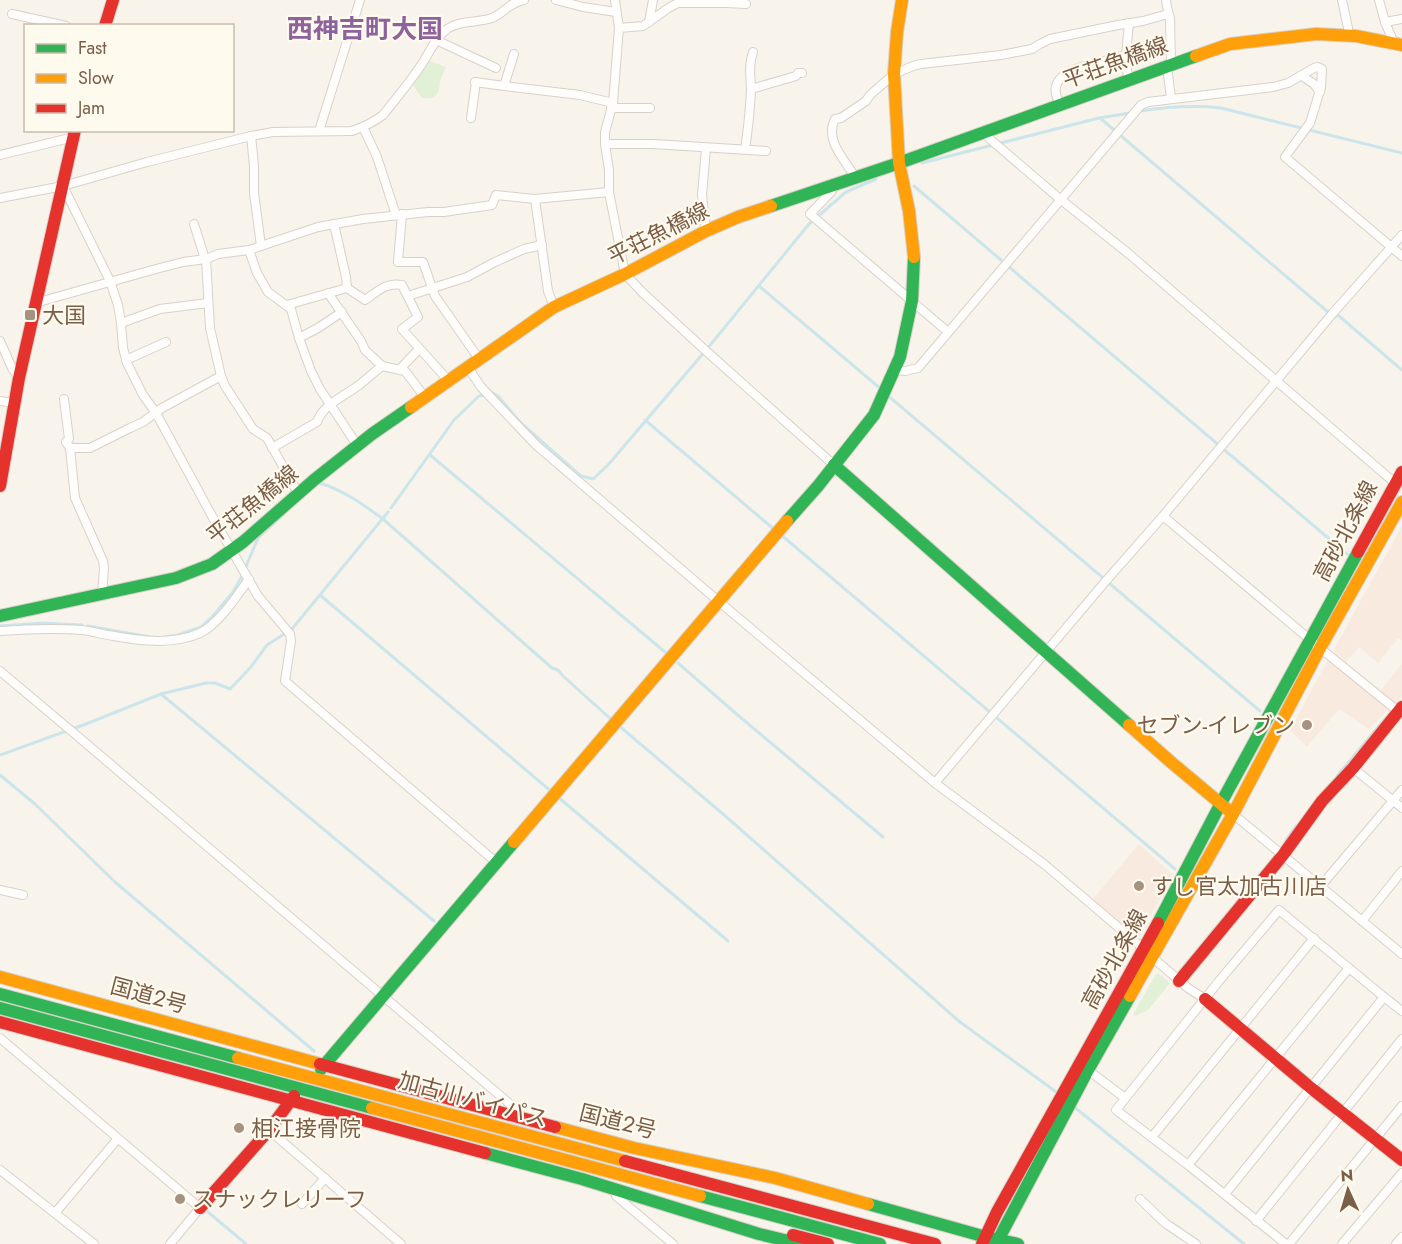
<svg xmlns="http://www.w3.org/2000/svg" width="1402" height="1244" viewBox="0 0 1402 1244" font-family="Jost,'Noto Sans JP',sans-serif">
<style>
.commercial{fill:#f9eadf}
.green{fill:#e2f0d5}
.lines{fill:none;stroke-linecap:round;stroke-linejoin:round}
.stream{stroke:#cbe5eb;stroke-width:3}
.street-casing{stroke:#d7d1ca;stroke-width:10}
.fast-casing{stroke:#d8d1c8;stroke-width:14}
.slow-casing{stroke:#d8d1c8;stroke-width:14}
.jam-casing{stroke:#d8d1c8;stroke-width:14}
.street{stroke:#fefdfc;stroke-width:8}
.fast{stroke:#30b455;stroke-width:12}
.slow{stroke:#ff9f0a;stroke-width:12}
.jam{stroke:#e5322d;stroke-width:12}
.poi-dot{fill:#a69281;stroke:#fffaee;stroke-width:2}
.labels{text-anchor:middle;dominant-baseline:central;stroke-width:4.5;stroke-linejoin:round;paint-order:stroke}
.street-label{font-size:22px;fill:#7a5e48;stroke:#fffaee}
.poi-label{font-size:22px;fill:#7a5e48;stroke:#fffaee;text-anchor:start}
.quarter-label{font-size:26px;font-weight:bold;fill:#8e639d;stroke:#fffaee}
</style>
<rect width="100%" height="100%" fill="#f8f4ec"/>
<g class="commercial">
<path d="M1402,526V640L1398,638L1378,663L1359,647L1346,662L1333,651Z"/>
<path d="M1328,660L1391,707L1369,729L1339,709L1307,747L1290,730Z"/>
<path d="M1402,664V697L1397,703L1392,704L1379,692Z"/>
<path d="M1139,844L1173,875L1139,938L1093,899Z"/>
</g>
<g class="green">
<path d="M430,61L446,67C444,72 441,77 440,82C439,96 436,99 422,98L412,84Z"/>
<path d="M1156,974H1159L1170,983L1148,1010L1135,1016L1133,1015Z"/>
</g>
<g class="lines">
<g class="stream">
<path d="M1140,111C1167,107 1194,105 1221,108L1402,153"/>
<path d="M1100,118L1328,312L1339,316L1402,370"/>
<path d="M922,163L1099,118L1130,113"/>
<path d="M914,186L1001,260"/>
<path d="M1009,267L1347,554"/>
<path d="M759,286L881,389"/>
<path d="M886,394L1260,711"/>
<path d="M645,420L775,530"/>
<path d="M430,455L665,652"/>
<path d="M319,483C342,489 364,505 383,519L552,668L558,670L563,676L613,721"/>
<path d="M391,508L454,420L479,396L493,393L498,396L519,421L573,469L581,476L593,479L608,465L712,343L809,224L846,192L876,179"/>
<path d="M780,534L1175,869"/>
<path d="M320,595L553,793"/>
<path d="M0,626L43,623L82,625"/>
<path d="M88,626L150,637"/>
<path d="M164,637L178,635L201,627L212,617L233,592L242,576L258,538L285,513"/>
<path d="M678,663L740,717L883,837"/>
<path d="M161,694L434,921"/>
<path d="M618,725L723,814L960,1022L1059,1094"/>
<path d="M0,755L86,724L161,694L206,683H215L230,689L251,667L267,645L292,629L388,512"/>
<path d="M0,775L35,804L115,882L314,1051"/>
<path d="M1337,776L1385,719"/>
<path d="M558,797L728,941"/>
<path d="M1286,840L1297,825"/>
<path d="M1073,1106L1244,1244"/>
<path d="M208,1212L246,1244"/>
</g>
<g class="street-casing">
<g id="street">
<path d="M556,0L583,7L616,12"/>
<path d="M615,0L619,28L613,103L605,132V144L609,170V192L625,274L643,293L705,350L834,465"/>
<path d="M1166,0L1167,7L1170,18L1171,64"/>
<path d="M1342,0L1348,28V36"/>
<path d="M1379,0L1385,22L1394,43"/>
<path d="M12,14L66,26"/>
<path d="M649,22L653,0"/>
<path d="M1385,22L1402,19"/>
<path d="M619,28L643,26L670,7L678,3H726L746,4"/>
<path d="M436,40L496,68"/>
<path d="M1167,66L1171,99"/>
<path d="M1302,76L1314,84L1320,92"/>
<path d="M1128,80L1126,55L1129,23"/>
<path d="M475,82L504,86L580,95L613,103"/>
<path d="M504,86L514,54"/>
<path d="M751,89L796,76L798,73H802"/>
<path d="M1060,104C1038,66 1106,63 1126,55"/>
<path d="M611,108H650"/>
<path d="M471,118L476,82"/>
<path d="M363,127L377,157L396,215"/>
<path d="M319,131L360,0"/>
<path d="M984,132L991,140L1060,199L1129,254L1395,483"/>
<path d="M251,136L254,165V193L261,246"/>
<path d="M605,144H653L766,151"/>
<path d="M745,149C748,130 750,110 751,91C751,77 748,66 753,52"/>
<path d="M0,155L74,137"/>
<path d="M855,177C845,160 824,140 835,119L841,118L866,101L870,95L894,74L913,66L921,64L1001,55L1032,49L1040,44L1050,39L1118,25L1143,21L1168,14"/>
<path d="M836,184L831,192L810,214L948,332"/>
<path d="M63,186L110,281L118,305L121,323L123,348L127,363L143,395L156,413L212,516L258,596L290,634L291,641L285,681L497,863"/>
<path d="M0,198L63,186L147,162L251,136L273,132L352,131C363,127 373,123 383,115C397,97 413,79 425,59C432,48 436,37 447,29C460,20 477,23 492,18C504,13 510,2 524,0"/>
<path d="M535,199L548,291L554,307"/>
<path d="M402,214L398,262H423L435,296L479,359"/>
<path d="M194,224L205,259"/>
<path d="M334,224L346,277L347,288L365,300C378,291 386,282 402,285L418,317L402,329L448,380"/>
<path d="M706,231L702,195L706,148"/>
<path d="M249,250L257,273L268,292L291,309L299,338L311,371L320,389L357,445"/>
<path d="M206,259L210,328L221,376L225,386L253,429L267,438L298,493"/>
<path d="M328,293L361,341L365,350L382,366L405,371L424,396"/>
<path d="M408,296L467,277L495,262L524,249L542,245"/>
<path d="M35,303L156,269L183,262L206,259L218,254L249,250L318,227L363,219L428,212H444L492,205L496,195L535,199L609,192"/>
<path d="M287,305L347,288"/>
<path d="M121,323L160,309L208,303"/>
<path d="M299,338L318,328L342,312"/>
<path d="M0,341L12,368L19,378"/>
<path d="M126,360L166,342"/>
<path d="M467,366L481,387L536,445L723,605L935,783L1044,864L1144,949"/>
<path d="M399,370L419,349"/>
<path d="M895,370L905,371L918,368L1141,105L1148,102L1273,87L1288,83L1314,68L1318,67L1322,69L1321,87L1310,123L1285,157L1402,256"/>
<path d="M64,399L69,439L66,442L70,448L75,498L103,561L104,568L102,595"/>
<path d="M0,401L15,403"/>
<path d="M70,448H90L130,428L143,422L162,408L221,376"/>
<path d="M272,448L317,422C323,404 345,396 359,385C367,379 374,372 382,366"/>
<path d="M1163,516L1320,648L1399,712"/>
<path d="M0,631C28,629 55,628 82,630C93,631 103,635 114,636C141,641 174,645 200,633C218,625 237,596 249,579"/>
<path d="M0,671L75,734L517,1110L520,1117"/>
<path d="M1353,768L1402,808"/>
<path d="M935,783L1105,582L1163,516L1333,313L1402,235"/>
<path d="M1233,814L1402,954"/>
<path d="M1320,887L1402,790"/>
<path d="M0,890L23,895"/>
<path d="M1362,921L1402,871"/>
<path d="M1152,957L1188,988L1205,999"/>
<path d="M0,1038L200,1208L170,1244"/>
<path d="M1088,1070L1125,1098"/>
<path d="M269,1130L401,1244"/>
<path d="M1152,1137L1314,938"/>
<path d="M1188,1165L1349,968"/>
<path d="M0,1170L94,1244"/>
<path d="M614,1189L616,1196L673,1244"/>
<path d="M1225,1194L1384,997"/>
<path d="M1140,1199L1165,1223L1196,1244"/>
<path d="M302,1204L325,1178"/>
<path d="M55,1213L115,1142"/>
<path d="M1256,1221L1402,1039"/>
<path d="M1286,1244L1188,1165L1116,1110L1219,981L1279,910L1384,997L1402,1011"/>
<path d="M1289,1244L1402,1106"/>
<path d="M1342,1244L1402,1173"/>
<path d="M1396,1244L1402,1237"/>
</g>
</g>
<g class="fast-casing">
<g id="fast">
<path d="M771,206L899,163L1196,56"/>
<path d="M834,465L1129,725"/>
<path d="M787,521L818,486L874,415L900,357L912,301L914,257"/>
<path d="M0,616L176,578L212,564L243,542L314,480L372,434L411,407"/>
<path d="M1158,923L1221,803L1358,552"/>
<path d="M0,994L238,1058"/>
<path d="M0,1008L372,1108"/>
<path d="M321,1069L514,842"/>
<path d="M485,1153L582,1179L759,1234L801,1244"/>
<path d="M700,1196L880,1244"/>
<path d="M868,1204L986,1237L1018,1244"/>
<path d="M996,1244L1088,1070L1130,996"/>
</g>
</g>
<g class="slow-casing">
<g id="slow">
<path d="M902,0L897,32L894,74L899,163L909,211L914,257"/>
<path d="M1196,56L1230,44L1316,34L1356,36L1402,45"/>
<path d="M411,407L554,307L625,274L706,231L738,217L771,206"/>
<path d="M1129,725L1172,763L1233,814"/>
<path d="M514,842L787,521"/>
<path d="M0,977L320,1064"/>
<path d="M1130,996L1233,814L1320,648L1402,502"/>
<path d="M238,1058L625,1161"/>
<path d="M372,1108L700,1196"/>
<path d="M555,1127L634,1148L775,1178L868,1204"/>
</g>
</g>
<g class="jam-casing">
<g id="jam">
<path d="M105,26L113,0"/>
<path d="M0,486L19,378L75,130"/>
<path d="M1358,552L1402,472"/>
<path d="M1179,981L1283,855L1322,801L1353,768L1402,707"/>
<path d="M1205,999L1311,1088L1402,1160"/>
<path d="M0,1022L485,1153"/>
<path d="M320,1064L555,1127"/>
<path d="M625,1161L935,1244"/>
<path d="M200,1208L269,1130L294,1096"/>
<path d="M793,1235L828,1244"/>
<path d="M982,1244L997,1212L1158,923"/>
</g>
</g>
<use href="#street" class="street"/>
<use href="#fast" class="fast"/>
<use href="#slow" class="slow"/>
<use href="#jam" class="jam"/>
</g>
<g class="poi-dot">
<rect x="24" y="309" width="12" height="12" rx="3"/>
<circle cx="1307" cy="725" r="6"/>
<circle cx="1139" cy="886" r="6"/>
<circle cx="239" cy="1128" r="6"/>
<circle cx="180" cy="1199" r="6"/>
</g>
<g class="labels">
<g class="street-label">
<text transform="translate(1115 62) rotate(-20)">平荘魚橋線</text>
<text transform="translate(658 233) rotate(-27)">平荘魚橋線</text>
<text transform="translate(252 504) rotate(-39)">平荘魚橋線</text>
<text transform="translate(1345 531) rotate(-62)">高砂北条線</text>
<text transform="translate(1114 959) rotate(-61)">高砂北条線</text>
<text transform="translate(149 995) rotate(15)">国道2号</text>
<text transform="translate(473 1099) rotate(15)">加古川バイパス</text>
<text transform="translate(618 1121) rotate(14)">国道2号</text>
</g>
<g class="poi-label">
<text x="42" y="315">大国</text>
<text x="1295" y="725" text-anchor="end">セブン-イレブン</text>
<text x="1151" y="886">すし官太加古川店</text>
<text x="251" y="1128">相江接骨院</text>
<text x="192" y="1199">スナックレリーフ</text>
</g>
<g class="quarter-label">
<text x="365" y="29">西神吉町大国</text>
</g>
</g>
<rect x="24" y="24" width="210" height="108" fill="#fffaee" stroke="#cabcac" stroke-width="1.5"/>
<rect x="36" y="44" width="30" height="9" fill="#30b455" stroke="#cabcac" stroke-width="1.5"/>
<text x="78" y="54" font-size="18" fill="#7a5e48">Fast</text>
<rect x="36" y="74" width="30" height="9" fill="#ff9f0a" stroke="#cabcac" stroke-width="1.5"/>
<text x="78" y="84" font-size="18" fill="#7a5e48">Slow</text>
<rect x="36" y="104" width="30" height="9" fill="#e5322d" stroke="#cabcac" stroke-width="1.5"/>
<text x="78" y="114" font-size="18" fill="#7a5e48">Jam</text>
<g transform="translate(1348 1190) rotate(356)" stroke="#fffaee" stroke-width="4.5" paint-order="stroke">
<path d="M0-4.5L10 22L0 15L-10 22Z" fill="#7a5e48"/>
<text y="-9" font-size="16" font-weight="bold" text-anchor="middle" fill="#7a5e48">N</text>
</g>
</svg>
